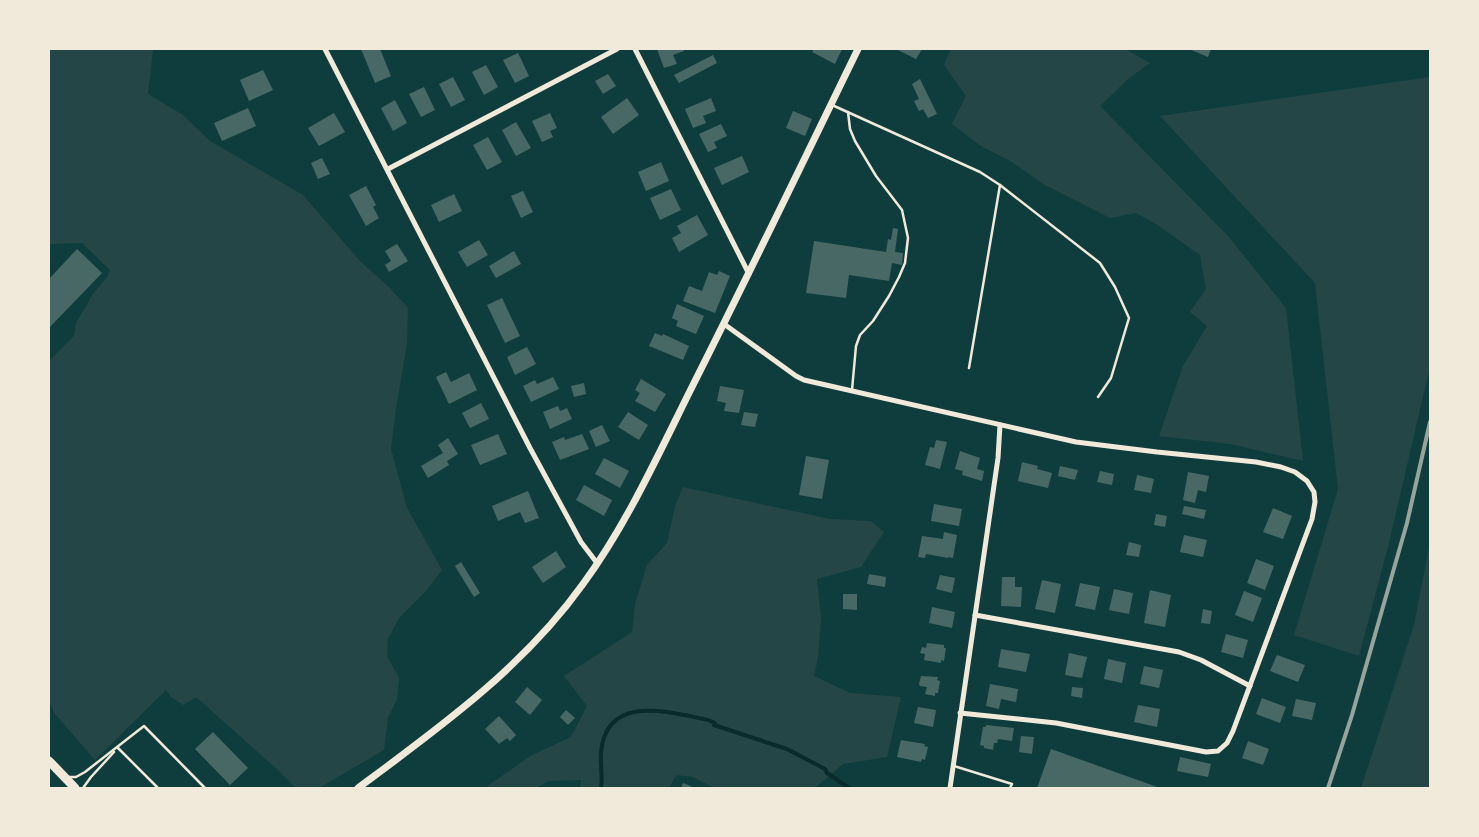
<svg xmlns="http://www.w3.org/2000/svg" width="1479" height="837" viewBox="0 0 1479 837" font-family="Manrope,sans-serif">
<style>
.green{fill:#244646}
.lines{fill:none;stroke-linecap:round;stroke-linejoin:round}
.stream{stroke:#0a2a2b;stroke-width:4}
.building{fill:#486865}
.service{stroke:#f1e9da;stroke-width:2.5}
.minor{stroke:#f1e9da;stroke-width:5}
.tertiary{stroke:#f1e9da;stroke-width:7}
.trunk{stroke:#f1e9da;stroke-width:9}
.rail{stroke:#97a49c;stroke-width:4}
</style>
<rect width="100%" height="100%" fill="#0f3d3e"/>
<g class="green">
<path d="M49,49H153L148,94L183,115L210,141L303,195L360,261L389,287L408,308L407,344L396,409L391,449L407,508L442,570L426,591L399,618L388,639L387,656L399,678L397,699L388,718L384,750L319,788H296L279,771L196,697L183,705L171,697L166,690L95,760L55,714L49,702V361L74,336L76,323L93,294L108,276L110,270L82,243L49,244Z"/>
<path d="M951,49H1125L1150,63L1128,79L1100,106L1228,236L1286,308L1303,461L1230,444L1159,436L1183,366L1207,326L1190,312L1206,289L1200,255L1156,224L1136,213L1110,218L1043,184L1012,162L981,146L952,124L966,96L944,65Z"/>
<path d="M1430,77V367L1388,547L1359,656L1294,635L1338,489L1315,283L1160,116Z"/>
<path d="M683,487L830,519L871,521L884,532L861,567L817,579L821,618L818,658L814,676L850,693L901,697L887,757L843,764L816,787L809,788H714L693,777L676,775L669,788H580L581,780L549,781L536,788H485L530,756L571,737L587,706L564,676L632,632L635,604L647,565L667,543L675,506Z"/>
<path d="M1430,542V788H1361L1414,625Z"/>
</g>
<g class="lines">
<path class="stream" d="M601,788C603,777 600,765 601,753C606,693 669,712 708,720L715,723L714,725L787,749L825,769L827,773L849,788"/>
</g>
<g class="building">
<path d="M361,49H380L391,76L375,83Z"/>
<path d="M657,49H683L684,51L673,55L677,64L664,68Z"/>
<path d="M814,49H842L835,64L812,52Z"/>
<path d="M896,49H922L916,59Z"/>
<path d="M1189,49H1211L1208,57Z"/>
<path d="M518,53L529,76L515,83L503,60Z"/>
<path d="M713,55L717,63L679,83L674,75Z"/>
<path d="M486,65L498,87L484,95L472,72Z"/>
<path d="M263,70L273,90L249,101L240,80Z"/>
<path d="M608,74L616,86L603,94L595,81Z"/>
<path d="M453,77L465,100L451,107L439,84Z"/>
<path d="M920,79L937,114L928,118L923,109L919,111L914,101L919,99L912,84Z"/>
<path d="M424,87L435,110L421,117L409,94Z"/>
<path d="M627,98L639,115L613,134L601,117Z"/>
<path d="M711,98L716,111L703,116L706,123L693,128L685,109Z"/>
<path d="M395,100L407,123L393,131L381,108Z"/>
<path d="M248,108L256,126L222,141L214,123Z"/>
<path d="M793,111L812,119L805,136L786,128Z"/>
<path d="M334,113L345,132L319,146L308,128Z"/>
<path d="M550,113L557,128L550,131L553,137L542,142L532,121Z"/>
<path d="M516,122L531,148L516,156L502,130Z"/>
<path d="M721,124L727,136L714,142L717,148L708,152L699,134Z"/>
<path d="M488,137L502,162L487,170L473,145Z"/>
<path d="M742,156L749,172L722,185L714,168Z"/>
<path d="M322,158L330,174L318,179L311,163Z"/>
<path d="M661,162L669,181L646,191L638,172Z"/>
<path d="M366,186L376,205L373,207L379,218L366,226L349,195Z"/>
<path d="M671,189L681,210L660,220L650,198Z"/>
<path d="M523,191L533,212L521,218L511,196Z"/>
<path d="M454,194L462,211L439,222L431,205Z"/>
<path d="M697,215L708,235L679,252L672,238L681,233L677,226Z"/>
<path d="M893,228L898,229L895,252L903,253L902,265L892,263L889,281L849,275L846,298L806,293L814,241L886,252L888,239L891,240Z"/>
<path d="M479,240L488,255L467,267L458,252Z"/>
<path d="M397,244L408,261L389,272L385,265L391,261L385,251Z"/>
<path d="M77,249L102,273L49,328V279Z"/>
<path d="M514,251L521,264L496,278L489,266Z"/>
<path d="M719,271L730,276L715,313L683,301L689,286L702,291L709,272L717,275Z"/>
<path d="M502,298L520,336L505,343L487,305Z"/>
<path d="M677,304L704,316L696,334L676,326L678,321L672,318Z"/>
<path d="M655,333L662,336L663,334L689,346L683,360L649,346Z"/>
<path d="M527,347L536,364L515,375L507,357Z"/>
<path d="M446,372L451,382L469,373L477,390L449,404L436,377Z"/>
<path d="M553,377L559,389L531,402L523,386L535,380L537,384Z"/>
<path d="M641,379L666,394L655,412L635,401L640,393L635,390Z"/>
<path d="M584,383L586,394L574,397L571,386Z"/>
<path d="M720,386L744,390L739,413L724,411L726,403L717,401Z"/>
<path d="M481,403L489,419L470,428L462,413Z"/>
<path d="M558,406L560,411L567,408L572,419L550,429L543,412Z"/>
<path d="M628,412L648,425L639,440L618,427Z"/>
<path d="M744,412L758,414L755,427L741,425Z"/>
<path d="M602,425L610,441L596,447L589,431Z"/>
<path d="M498,434L507,454L480,465L471,445Z"/>
<path d="M582,434L589,449L560,460L552,442L564,437L565,440Z"/>
<path d="M448,438L458,454L447,461L449,465L428,478L421,466L443,453L438,445Z"/>
<path d="M936,440L947,442L940,469L925,465L930,447L934,448Z"/>
<path d="M960,451L980,458L977,469L984,471L982,481L962,475L963,471L955,469Z"/>
<path d="M806,456L829,460L822,499L799,495Z"/>
<path d="M604,458L629,471L620,488L595,474Z"/>
<path d="M1022,462L1038,466L1037,469L1052,473L1048,488L1018,481Z"/>
<path d="M1060,466L1078,470L1075,480L1058,476Z"/>
<path d="M1100,471L1114,474L1112,485L1097,482Z"/>
<path d="M1188,472L1209,476L1206,492L1198,490L1195,503L1183,500Z"/>
<path d="M1137,475L1154,479L1151,493L1134,490Z"/>
<path d="M584,485L612,500L604,516L576,500Z"/>
<path d="M528,491L539,518L525,523L520,512L498,521L492,506Z"/>
<path d="M934,504L962,509L959,526L931,521Z"/>
<path d="M1184,506L1206,510L1204,519L1182,514Z"/>
<path d="M1273,508L1292,516L1283,539L1263,532Z"/>
<path d="M1156,514L1167,516L1165,527L1154,525Z"/>
<path d="M944,532L957,535L953,558L948,557V558L926,554L925,558L918,557L922,536L943,539Z"/>
<path d="M1184,535L1207,540L1203,557L1180,552Z"/>
<path d="M1129,542L1141,545L1139,557L1126,555Z"/>
<path d="M556,551L566,567L543,583L532,567Z"/>
<path d="M1256,559L1274,566L1265,590L1247,583Z"/>
<path d="M461,562L480,593L474,597L455,566Z"/>
<path d="M869,574L886,577L885,587L867,584Z"/>
<path d="M940,575L955,578L952,593L936,589Z"/>
<path d="M1002,577H1015V587H1022L1021,607L1001,606Z"/>
<path d="M1042,580L1061,584L1055,613L1035,609Z"/>
<path d="M1080,583L1100,587L1095,610L1075,606Z"/>
<path d="M1114,589L1133,593L1129,614L1109,610Z"/>
<path d="M1150,590L1171,595L1165,627L1144,623Z"/>
<path d="M1244,591L1262,598L1253,622L1235,615Z"/>
<path d="M843,594H857V610L843,609Z"/>
<path d="M932,607L955,612L952,628L929,623Z"/>
<path d="M1203,609L1212,611L1210,624L1201,623Z"/>
<path d="M1226,634L1248,640L1243,658L1221,652Z"/>
<path d="M927,643L944,645V648H946L944,661L941,660V663L924,660L925,654L920,653L922,647L926,648Z"/>
<path d="M1001,649L1030,654L1026,672L998,667Z"/>
<path d="M1069,653L1087,657L1082,678L1065,675Z"/>
<path d="M1277,655L1305,665L1298,682L1270,671Z"/>
<path d="M1108,659L1126,663L1122,683L1104,679Z"/>
<path d="M1144,666L1163,670L1159,688L1140,684Z"/>
<path d="M921,676L938,677L937,680L940,681L938,693H935V696L925,694L927,687L920,686L919,684Z"/>
<path d="M990,684L1018,689L1016,702L1001,699L999,709L986,706Z"/>
<path d="M527,687L542,700L530,715L515,702Z"/>
<path d="M1072,687L1083,688L1082,698L1071,696Z"/>
<path d="M1262,698L1286,707L1280,723L1256,714Z"/>
<path d="M1296,699L1316,703L1312,720L1292,716Z"/>
<path d="M1138,705L1160,709L1157,727L1134,722Z"/>
<path d="M918,707L936,710L933,727L914,723Z"/>
<path d="M566,710L575,718L568,725L560,717Z"/>
<path d="M499,716L516,735L510,741L507,738L499,744L485,729Z"/>
<path d="M986,725L1014,728L1012,741L998,739L997,743H994L993,750L984,748V746L980,745L983,727H986Z"/>
<path d="M213,732L248,768L230,785L195,749Z"/>
<path d="M1021,736L1034,737L1032,754L1019,752Z"/>
<path d="M901,740L925,744L924,746L928,747L925,760L922,759L921,762L897,757Z"/>
<path d="M1248,741L1269,749L1263,765L1242,758Z"/>
<path d="M1051,749L1160,788H1037Z"/>
<path d="M1180,757L1211,764L1208,777L1177,771Z"/>
<path d="M683,783L688,785L694,788H681Z"/>
</g>
<g class="lines">
<g class="service">
<path d="M832,105L980,172L1000,185L1100,263L1115,287L1129,318L1111,378L1098,397"/>
<path d="M848,112L850,129L855,141L876,176L902,210L908,238L905,263L899,277L889,296L873,321L860,335L856,346L852,390"/>
<path d="M969,368L1000,185"/>
<path d="M118,748L158,788"/>
<path d="M954,766L1012,784L1010,788"/>
<path d="M68,777H76L85,772L144,726L205,788"/>
<path d="M83,788L91,777L114,752"/>
</g>
<g class="minor">
<path d="M325,49L530,448L581,542L597,563"/>
<path d="M635,49L749,274"/>
<path d="M388,169L617,49"/>
<path d="M724,324L796,376L804,380L1076,442L1157,452L1256,462L1281,467L1295,472L1307,481L1314,492L1315,502L1312,519L1233,731L1227,743L1218,751L1206,752L1056,723L960,713"/>
<path d="M975,615L1179,652L1201,660L1250,686"/>
<path d="M950,788L998,458L1000,425"/>
</g>
<path class="tertiary" d="M358,788C439,728 523,668 583,584C627,524 658,455 691,389C748,276 803,162 858,49"/>
<path class="trunk" d="M49,761L75,788"/>
<path class="rail" d="M1328,788L1352,715L1407,523L1430,422"/>
</g>
<rect width="1479" height="837" fill="none" stroke="#f1e9da" stroke-width="100"/>
</svg>
